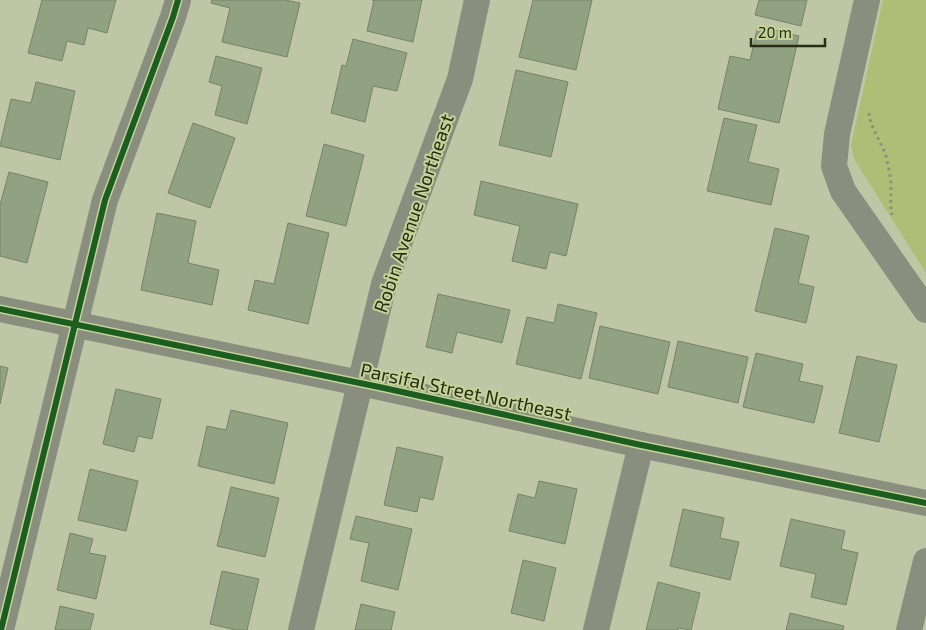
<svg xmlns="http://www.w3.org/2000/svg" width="926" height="630" viewBox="0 0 926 630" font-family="'Exo 2',sans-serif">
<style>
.green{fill:#aebe76}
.building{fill:#90a281;stroke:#78826b}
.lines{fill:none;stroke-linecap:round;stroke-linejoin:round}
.path{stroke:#8a8e7d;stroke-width:3;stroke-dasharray:2.5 4;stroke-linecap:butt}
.minor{stroke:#898e7e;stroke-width:26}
.cycleway-casing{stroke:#c4d398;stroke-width:9}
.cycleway{stroke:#1b5e20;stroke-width:6}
.labels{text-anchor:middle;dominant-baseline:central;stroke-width:4;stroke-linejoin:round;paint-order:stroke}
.street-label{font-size:19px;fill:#282d16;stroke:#c4d398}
</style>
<rect width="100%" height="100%" fill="#bec6a5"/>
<path class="green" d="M883,0H926V273L854,159L851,145Z"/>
<g class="building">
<path d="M42,0H116L107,33L88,28L84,45L67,41L62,61L28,53Z"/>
<path d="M212,0H285L300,3L287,57L222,42L230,8L211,3Z"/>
<path d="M372,0H422L413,42L367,31L374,0Z"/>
<path d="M533,0H592L576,70L519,57Z"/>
<path d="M759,0H807L801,26L755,15Z"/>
<path d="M758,26L799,36L779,123L718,109L730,56L750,60Z"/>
<path d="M353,39L407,53L397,91L373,86L365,122L331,113L342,65L346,66Z"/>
<path d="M216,56L262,68L247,124L215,115L222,86L209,82Z"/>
<path d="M516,70L568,82L551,157L499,145Z"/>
<path d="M36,82L75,91L60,160L0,146L11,99L31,103Z"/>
<path d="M724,118L757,125L748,162L779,169L771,205L707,191Z"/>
<path d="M193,123L235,138L210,208L168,193Z"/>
<path d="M324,144L364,155L346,226L306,216Z"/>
<path d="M9,172L48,182L27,263L0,256V205Z"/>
<path d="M481,181L578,204L566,256L550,252L546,269L512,261L520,226L474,215Z"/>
<path d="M157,213L196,221L188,263L219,270L212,305L141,290Z"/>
<path d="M288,223L329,233L308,324L248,310L255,280L274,284Z"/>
<path d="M775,228L809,236L798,283L814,287L806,323L755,311Z"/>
<path d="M438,294L510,310L502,343L457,332L452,353L426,347Z"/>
<path d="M558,304L597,313L581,379L516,364L527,317L554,323Z"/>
<path d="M600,326L670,342L658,394L589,378Z"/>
<path d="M678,341L748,357L738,403L668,387Z"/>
<path d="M756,353L803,364L799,381L823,386L814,423L743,407Z"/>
<path d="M857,356L897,365L879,442L839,433Z"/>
<path d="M0,366L8,368L0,404Z"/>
<path d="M116,389L161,399L152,439L138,436L134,452L103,444Z"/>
<path d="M231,410L288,423L274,484L198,466L207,426L226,430Z"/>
<path d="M397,447L443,457L433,500L420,497L417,512L384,505Z"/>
<path d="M90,469L138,481L126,531L78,520Z"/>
<path d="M539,481L577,489L565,544L509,531L518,494L535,498Z"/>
<path d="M231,487L279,498L265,557L217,546Z"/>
<path d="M683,509L724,518L720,538L739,542L730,580L670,566Z"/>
<path d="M356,516L412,529L398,590L361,581L369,543L350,539Z"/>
<path d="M791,519L845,531L841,549L858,553L846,605L811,597L816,574L780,566Z"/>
<path d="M70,533L93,539L89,553L106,556L96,599L57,590Z"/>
<path d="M523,560L556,568L544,621L511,613Z"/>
<path d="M222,571L259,579L247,630H236L210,624Z"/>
<path d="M658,582L700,593L691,630L678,628V630H646Z"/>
<path d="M361,604L395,612L391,630H355Z"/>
<path d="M60,606L94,614L90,630H55Z"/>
<path d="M790,613L844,626L843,630H786Z"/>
</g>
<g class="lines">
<path class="path" d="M869,113C871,131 883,143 887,160C889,169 891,179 891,188C891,197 890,206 892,215"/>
<g class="minor">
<path d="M867,0L837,134L834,166L843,191L926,310"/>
<path d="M0,309L384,388L641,445L926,503"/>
<path d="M1,630L105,200L173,17L178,0"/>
<path d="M301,630L384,284L460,79L477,0"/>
<path d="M596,630L641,445"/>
<path d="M909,630L926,561"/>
</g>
<g class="cycleway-casing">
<g id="cycleway">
<path d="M0,309L384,388L641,445L926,503"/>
<path d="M1,630L105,200L173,17L178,0"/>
</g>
</g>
<use href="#cycleway" class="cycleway"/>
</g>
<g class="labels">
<g class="street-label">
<text transform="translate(413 213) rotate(-71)">Robin Avenue Northeast</text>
<text transform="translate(466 391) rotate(12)">Parsifal Street Northeast</text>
</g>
</g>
<path d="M751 38v8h74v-8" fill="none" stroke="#282d16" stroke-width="2.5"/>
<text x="758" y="38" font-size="15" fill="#282d16" stroke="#c4d398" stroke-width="4" paint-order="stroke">20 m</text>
</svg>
